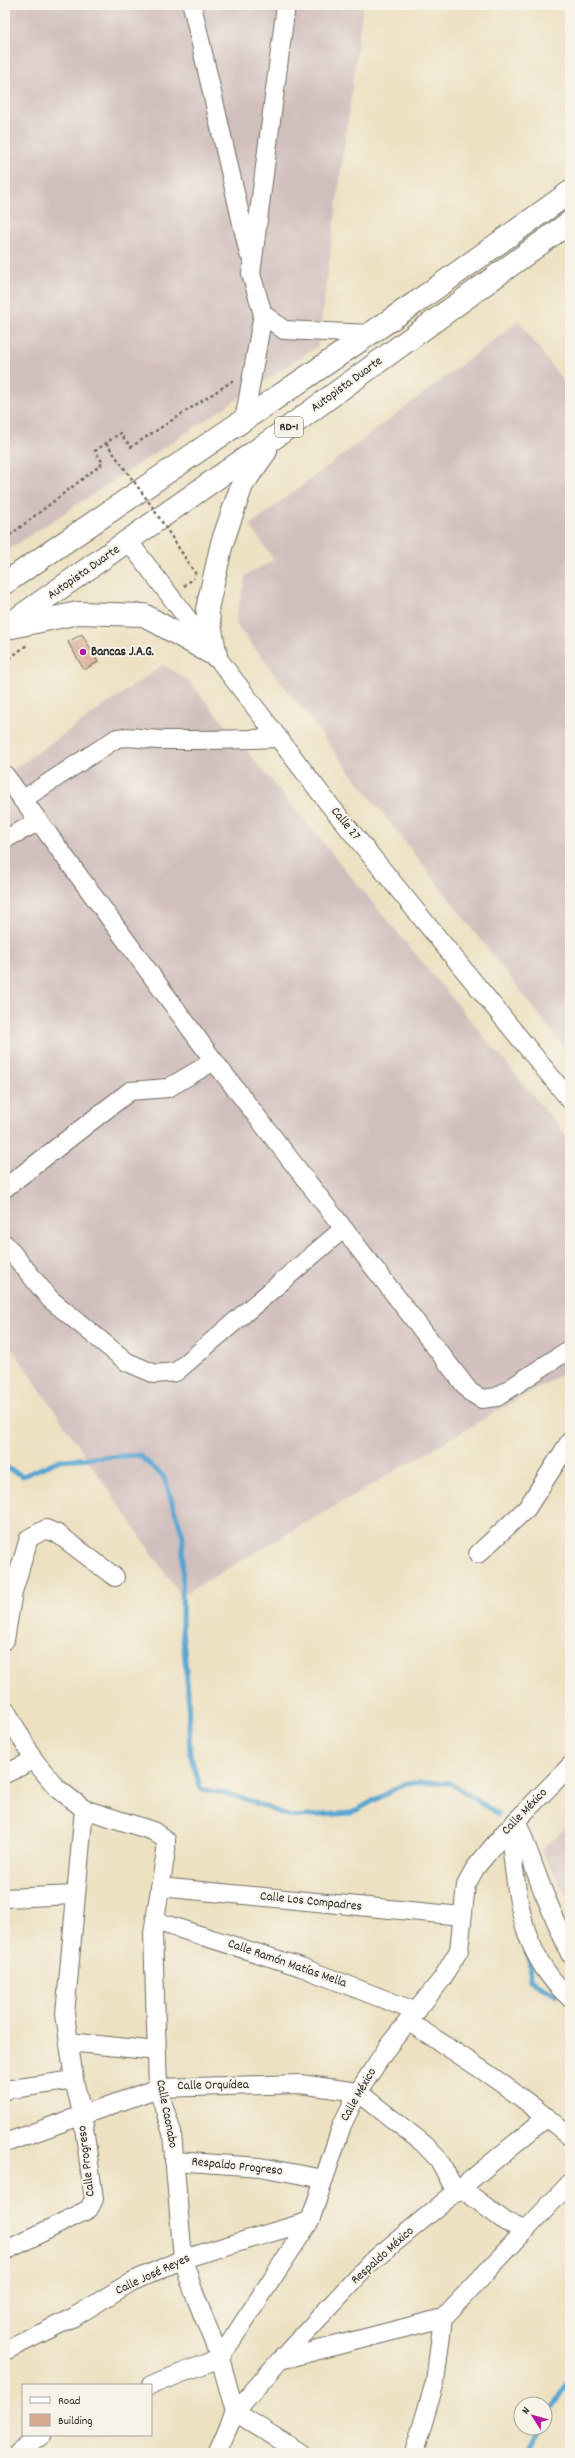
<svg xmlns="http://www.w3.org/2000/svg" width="575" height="2458" viewBox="0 0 575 2458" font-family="Dekko,sans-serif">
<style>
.industrial{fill:#d1bfbe}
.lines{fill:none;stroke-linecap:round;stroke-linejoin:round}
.stream{stroke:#57a6d1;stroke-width:5}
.building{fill:#d7aa92}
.minor-casing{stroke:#6f6b60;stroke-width:20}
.highway-casing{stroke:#6f6b60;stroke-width:24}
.path{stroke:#6f6b60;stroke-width:2.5;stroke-dasharray:3 3;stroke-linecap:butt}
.minor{stroke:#fff;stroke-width:18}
.highway{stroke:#fff;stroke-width:22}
.path-bridge{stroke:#6f6b60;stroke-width:2.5;stroke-dasharray:3 3;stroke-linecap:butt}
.poi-dot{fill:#b5179e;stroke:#f7f3e8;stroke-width:1.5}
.labels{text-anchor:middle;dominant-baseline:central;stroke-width:4;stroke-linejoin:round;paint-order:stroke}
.shield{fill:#f7f3e8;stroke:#686764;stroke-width:1}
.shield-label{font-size:12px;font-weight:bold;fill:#2b2b2b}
.street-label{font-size:13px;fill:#2b2b2b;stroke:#f7f3e8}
.poi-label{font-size:13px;font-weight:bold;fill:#2b2b2b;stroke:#f7f3e8;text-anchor:start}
</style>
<rect width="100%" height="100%" fill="#f7f3e8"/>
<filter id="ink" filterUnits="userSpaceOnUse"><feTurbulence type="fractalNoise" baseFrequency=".025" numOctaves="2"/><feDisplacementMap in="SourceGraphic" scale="8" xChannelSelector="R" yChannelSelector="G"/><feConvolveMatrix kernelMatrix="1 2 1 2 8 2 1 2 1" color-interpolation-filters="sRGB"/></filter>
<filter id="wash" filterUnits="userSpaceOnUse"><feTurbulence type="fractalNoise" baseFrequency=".012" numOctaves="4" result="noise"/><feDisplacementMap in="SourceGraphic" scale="16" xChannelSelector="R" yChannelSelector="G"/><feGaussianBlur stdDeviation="0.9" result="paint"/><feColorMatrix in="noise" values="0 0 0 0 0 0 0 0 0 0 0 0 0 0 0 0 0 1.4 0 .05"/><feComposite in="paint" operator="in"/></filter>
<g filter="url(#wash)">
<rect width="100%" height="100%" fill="#ede1c2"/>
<g class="industrial">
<path d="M5,5H363L318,346L5,552Z"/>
<path d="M519,321L570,391V1055L235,623L246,575L274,560L250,525Z"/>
<path d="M163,665L187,679L570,1140V1369L181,1596L5,1338V775Z"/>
<path d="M570,1824V1900L541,1850Z"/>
</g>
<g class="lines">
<g class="stream">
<path d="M5,1467L23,1476L60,1460L139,1455L164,1477L183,1536L182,1628L188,1692L190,1754L201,1789L238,1796L291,1817L351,1813L406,1783H450L498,1814"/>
<path d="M529,1954L530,1980L556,1995"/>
<path d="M545,2419L570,2378"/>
<path d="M527,2453L540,2428"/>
</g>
</g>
<g id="blocks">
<path class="building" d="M82,634L98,662L84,670L68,642Z"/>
</g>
</g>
<g filter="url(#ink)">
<use href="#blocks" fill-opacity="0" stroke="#6f6b60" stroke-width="1"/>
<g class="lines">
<g class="minor-casing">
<g id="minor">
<path d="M192,5L249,254"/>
<path d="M263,314L284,330L370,334"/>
<path d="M244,421L263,314L251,274L286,5"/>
<path d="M129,542L328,803L570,1100"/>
<path d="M5,775L214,1061L470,1392L482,1399L497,1397L570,1349"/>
<path d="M22,800L117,738C132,735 146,740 162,740C201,740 239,740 278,738"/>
<path d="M5,839L38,822"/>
<path d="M5,1188L130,1091L168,1088L214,1061"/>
<path d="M5,1244L50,1299L127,1362L155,1374L176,1372L343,1229"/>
<path d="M478,1554L527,1508L570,1441"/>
<path d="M5,1640L13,1592L29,1538L46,1529L58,1534L115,1577"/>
<path d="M5,1709L34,1760L57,1788L84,1809L153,1831L166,1840V1851L153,1933L158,2088L172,2133L183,2259L194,2293L220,2358L235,2412"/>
<path d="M5,1774L34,1760"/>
<path d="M517,1821L543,1891L570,1954"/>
<path d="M509,1828C518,1893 517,1951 570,1998"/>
<path d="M160,1887L462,1916"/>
<path d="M5,1898L75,1895"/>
<path d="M155,1921L301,1967L417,2012"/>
<path d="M409,2022C465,2058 520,2093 570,2137"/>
<path d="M69,2042L157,2051"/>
<path d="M5,2090L74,2080"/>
<path d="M5,2143L158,2088L300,2084L358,2092L424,2144L439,2160L456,2192"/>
<path d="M174,2161L260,2167L324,2179"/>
<path d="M461,2188L506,2222L526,2229"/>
<path d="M5,2251L89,2209L94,2199L82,2113L74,2080L65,2014L84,1809"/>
<path d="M5,2351L74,2317L131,2282L183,2259L310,2221"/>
<path d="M220,2358L310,2221L342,2125L358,2092L389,2045L442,1979L459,1950L466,1885L476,1867L505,1832L570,1766"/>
<path d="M280,2360L443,2318L570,2183"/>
<path d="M151,2385L220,2358"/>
<path d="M235,2412L301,2453"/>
<path d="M18,2453L42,2435"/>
<path d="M217,2453L235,2412L280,2360L370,2263L547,2117"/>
<path d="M414,2453L435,2382L443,2318"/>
</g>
</g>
<g class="highway-casing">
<g id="highway">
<path d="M5,583L415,303L570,192"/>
<path d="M5,627L274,438L570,222"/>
<path d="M12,627L78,613L144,615L216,656"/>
<path d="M216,656L207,609L222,543L242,485L266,451"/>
</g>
</g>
<g class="path">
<path d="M5,539L103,463L95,451L120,433L131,447L234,380"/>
<path d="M184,586L194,578"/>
<path d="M5,662L28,644"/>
</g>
<use href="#minor" class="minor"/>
<use href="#highway" class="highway"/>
<path class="path-bridge" d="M106,443L151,505L197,576"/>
</g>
</g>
<circle class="poi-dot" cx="83" cy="652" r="4"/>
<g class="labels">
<rect class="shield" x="275" y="417" width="28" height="20" rx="3"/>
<g class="shield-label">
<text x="289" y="427">RD-1</text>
</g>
<g class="street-label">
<text transform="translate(347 385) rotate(-36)">Autopista Duarte</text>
<text transform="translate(84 573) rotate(-35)">Autopista Duarte</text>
<text transform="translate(345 824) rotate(51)">Calle 27</text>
<text transform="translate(525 1812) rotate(-46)">Calle México</text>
<text transform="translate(311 1902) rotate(6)">Calle Los Compadres</text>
<text transform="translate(287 1964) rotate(19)">Calle Ramón Matías Mella</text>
<text transform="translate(213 2086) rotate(-1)">Calle Orquídea</text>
<text transform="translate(359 2095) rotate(-60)">Calle México</text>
<text transform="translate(166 2114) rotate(79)">Calle Caonabo</text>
<text transform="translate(87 2161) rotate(-97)">Calle Progreso</text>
<text transform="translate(237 2167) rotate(6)">Respaldo Progreso</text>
<text transform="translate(383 2256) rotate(-42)">Respaldo México</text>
<text transform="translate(153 2275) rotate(-25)">Calle José Reyes</text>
</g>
<g class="poi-label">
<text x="91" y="652">Bancas J.A.G.</text>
</g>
</g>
<rect width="575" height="2458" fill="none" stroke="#f7f3e8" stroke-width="20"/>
<rect x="22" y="2384" width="130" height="52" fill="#f7f3e8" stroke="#a5a39c"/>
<rect x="30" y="2397" width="20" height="6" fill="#ffffff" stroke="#a5a39c"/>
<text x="58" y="2404" font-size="12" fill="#2b2b2b">Road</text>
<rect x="30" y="2414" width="20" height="12" fill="#d7aa92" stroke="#a5a39c"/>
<text x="58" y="2424" font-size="12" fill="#2b2b2b">Building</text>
<g transform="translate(533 2416) rotate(307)"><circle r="19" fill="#f7f3e8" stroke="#a5a39c"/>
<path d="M0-3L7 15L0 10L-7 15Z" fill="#b5179e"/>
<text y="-6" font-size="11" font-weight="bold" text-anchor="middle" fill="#2b2b2b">N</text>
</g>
</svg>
